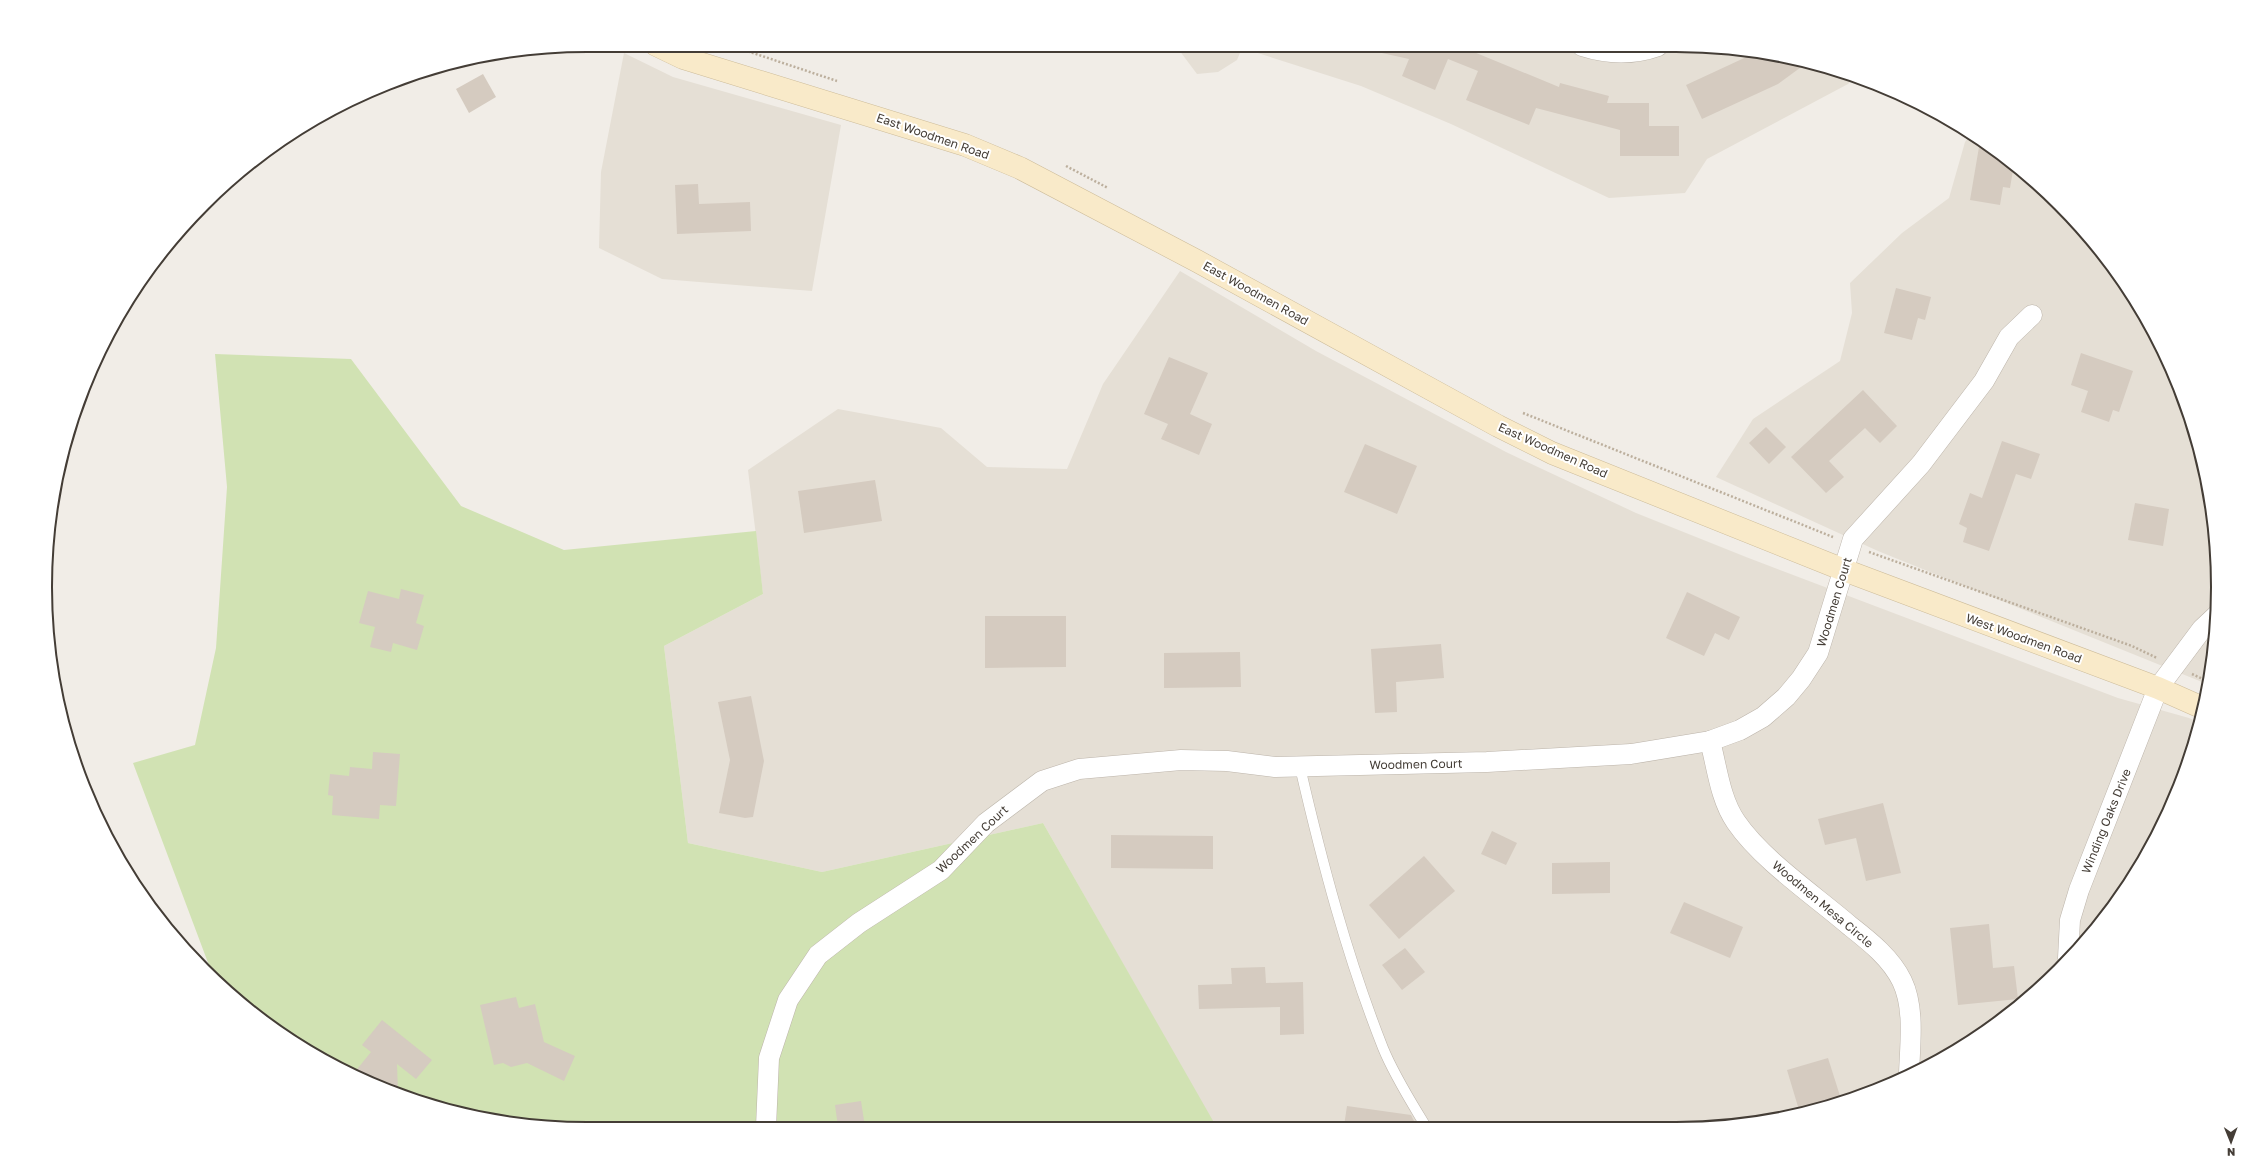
<svg xmlns="http://www.w3.org/2000/svg" width="2263" height="1174" viewBox="0 0 2263 1174" font-family="'Golos Text',sans-serif">
<style>
.residential{fill:#e5dfd5}
.green{fill:#d1e2b3}
.building{fill:#d5cbc0}
.lines{fill:none;stroke-linecap:round;stroke-linejoin:round}
.service-casing{stroke:#bcb4aa;stroke-width:11}
.minor-casing{stroke:#bcb4aa;stroke-width:21}
.secondary-casing{stroke:#cdbc9a;stroke-width:23}
.path{stroke:#bcaf9d;stroke-width:2.5;stroke-dasharray:2 2;stroke-linecap:butt}
.service{stroke:#fff;stroke-width:10}
.minor{stroke:#fff;stroke-width:20}
.secondary{stroke:#f9eac9;stroke-width:22}
.rail{stroke:#959595;stroke-width:3;stroke-dasharray:5 5;stroke-linecap:butt}
.labels{text-anchor:middle;dominant-baseline:central;stroke-width:4;stroke-linejoin:round;paint-order:stroke}
.street-label{font-size:12px;fill:#443d36;stroke:#fff}
.rim{fill:none;stroke:#443d36;stroke-width:2}
</style>
<rect width="100%" height="100%" fill="#f1ede7"/>
<g class="residential">
<path d="M1176,46H1711L1817,64L1854,78L1848,84L1707,159L1685,193L1609,198L1451,124L1361,86L1242,48L1237,60L1218,72L1197,74Z"/>
<path d="M624,53L673,77L841,125L812,291L662,279L599,248L601,172Z"/>
<path d="M1970,135L2006,157L2084,230L2145,316L2189,413L2213,516L2217,623L2207,684L1878,551L1716,477L1753,419L1840,361L1852,313L1850,283L1902,233L1949,198L1965,142Z"/>
<path d="M1180,271L1316,351L1506,452L1636,513L1746,557L2118,698L2189,718L2200,723L2162,827L2083,945L1977,1038L1883,1088L1747,1124L1215,1126L1043,823L822,872L688,843L664,646L763,594L748,470L838,409L941,428L987,467L1067,469L1103,384Z"/>
</g>
<path class="green" d="M215,354L351,359L461,506L564,550L756,531L763,594L664,646L688,843L822,872L1043,823L1216,1126L552,1128L446,1110L347,1073L257,1017L213,976L133,763L195,745L216,648L227,487Z"/>
<g class="building">
<path d="M1383,46H1471L1469,50L1559,87L1560,83L1609,96L1607,103H1649V126H1679V156H1620V130L1536,108L1529,125L1466,100L1478,71L1448,59L1435,90L1402,76L1409,59L1382,53Z"/>
<path d="M1755,53L1808,62L1778,84L1702,119L1686,85Z"/>
<path d="M483,74L496,97L469,113L456,89Z"/>
<path d="M1979,147L1994,149L2014,164L2010,188L2003,187L2000,205L1970,200Z"/>
<path d="M698,184L699,204L750,202L751,231L677,234L675,185Z"/>
<path d="M1896,288L1931,297L1925,320L1918,318L1912,340L1884,333Z"/>
<path d="M2081,353L2133,371L2119,412L2113,410L2109,422L2081,412L2088,391L2071,385Z"/>
<path d="M1169,357L1208,373L1190,414L1212,424L1199,455L1161,439L1168,424L1144,414Z"/>
<path d="M1863,390L1897,426L1880,443L1865,428L1829,461L1844,477L1826,493L1791,457Z"/>
<path d="M1766,427L1786,447L1769,464L1749,443Z"/>
<path d="M2002,441L2040,454L2031,479L2016,474L1989,551L1963,542L1967,528L1959,524L1970,493L1982,498Z"/>
<path d="M1365,444L1417,466L1397,514L1344,492Z"/>
<path d="M875,480L882,521L804,533L798,491Z"/>
<path d="M2135,503L2169,509L2163,546L2128,540Z"/>
<path d="M401,589L424,595L416,623L424,626L417,650L393,643L391,652L370,647L375,627L359,623L368,591L399,599Z"/>
<path d="M1687,592L1740,617L1729,640L1715,633L1704,656L1666,638Z"/>
<path d="M985,616H1066V667L985,668Z"/>
<path d="M1441,644L1444,678L1396,682L1397,712L1375,713L1371,649Z"/>
<path d="M1240,652L1241,687L1164,688V653Z"/>
<path d="M751,696L764,761L753,817L745,818L719,813L730,760L718,702Z"/>
<path d="M373,752L400,754L396,806L380,805L379,819L332,815L333,796L328,795L330,774L349,776L350,767L372,769Z"/>
<path d="M1883,803L1901,873L1866,881L1856,838L1825,845L1818,819Z"/>
<path d="M1492,831L1517,843L1506,865L1481,854Z"/>
<path d="M1111,835L1213,836V869L1111,868Z"/>
<path d="M1424,856L1455,891L1399,939L1369,905Z"/>
<path d="M1610,862V893L1552,894V863Z"/>
<path d="M1684,902L1743,927L1730,958L1670,933Z"/>
<path d="M1989,924L1993,968L2014,966L2018,999L1958,1005L1950,928Z"/>
<path d="M1405,948L1425,972L1402,990L1382,965Z"/>
<path d="M1265,967L1266,983L1303,982L1304,1034L1280,1035V1007L1199,1009L1198,985L1232,984L1231,968Z"/>
<path d="M516,997L519,1008L535,1004L544,1042L575,1056L564,1081L527,1063L511,1067L503,1063L494,1065L480,1005Z"/>
<path d="M382,1020L432,1060L416,1079L397,1064L398,1092L361,1078L354,1073L371,1052L362,1045Z"/>
<path d="M1828,1058L1841,1099L1799,1110L1787,1070Z"/>
<path d="M861,1101L865,1127H838L835,1105Z"/>
<path d="M1347,1106L1411,1115L1416,1125L1344,1126Z"/>
</g>
<g class="lines">
<g class="service-casing">
<path id="service" d="M1300,767C1322,862 1347,957 1383,1048C1394,1075 1410,1100 1425,1125"/>
</g>
<g class="minor-casing">
<g id="minor">
<path d="M1582,46C1607,54 1633,55 1658,46"/>
<path d="M1710,741C1717,767 1720,799 1736,822C1762,860 1814,895 1850,926C1869,941 1891,958 1902,981C1915,1008 1910,1044 1909,1074"/>
<path d="M2068,958L2070,920L2079,890L2158,688L2202,629L2217,615"/>
<path d="M766,1127L769,1058L788,1000L818,955L859,923L941,870L986,823L1042,781L1079,769L1181,760L1227,761L1275,767L1487,762L1631,754L1710,741L1740,730L1763,717L1786,697L1801,679L1818,653L1853,539L1921,464L1984,381L2009,337L2032,315"/>
</g>
</g>
<g class="secondary-casing">
<path id="secondary" d="M656,45L683,58L965,145L1020,168L1197,261L1498,426L1552,453L1844,570L2158,688L2203,708"/>
</g>
<g class="path">
<path d="M729,45L837,81"/>
<path d="M1066,166L1108,188"/>
<path d="M1523,413L1833,537"/>
<path d="M1869,552L2132,646L2157,658"/>
<path d="M2192,674L2207,681"/>
</g>
<use href="#service" class="service"/>
<use href="#minor" class="minor"/>
<use href="#secondary" class="secondary"/>
<path class="rail" d="M80,777L92,805"/>
</g>
<g class="labels">
<g class="street-label">
<text transform="translate(933 136) rotate(19)">East Woodmen Road</text>
<text transform="translate(1256 293) rotate(29)">East Woodmen Road</text>
<text transform="translate(1553 450) rotate(24)">East Woodmen Road</text>
<text transform="translate(1834 602) rotate(-73)">Woodmen Court</text>
<text transform="translate(2024 638) rotate(20)">West Woodmen Road</text>
<text transform="translate(1416 764) rotate(-1)">Woodmen Court</text>
<text transform="translate(2106 821) rotate(-68)">Winding Oaks Drive</text>
<text transform="translate(972 839) rotate(-43)">Woodmen Court</text>
<text transform="translate(1823 904) rotate(40)">Woodmen Mesa Circle</text>
</g>
</g>
<path d="M0 0H2263V1174H0ZM587 52H1676A535 535 0 0 1 2211 587V587A535 535 0 0 1 1676 1122H587A535 535 0 0 1 52 587V587A535 535 0 0 1 587 52Z" fill="#fff" fill-rule="evenodd"/>
<path class="rim" d="M587 52H1676A535 535 0 0 1 2211 587V587A535 535 0 0 1 1676 1122H587A535 535 0 0 1 52 587V587A535 535 0 0 1 587 52Z"/>
<g transform="translate(2231 1142) rotate(179)" stroke="#ffffff" stroke-width="3" paint-order="stroke">
<path d="M0-3L7 15L0 10L-7 15Z" fill="#443d36"/>
<text y="-6" font-size="11" font-weight="bold" text-anchor="middle" fill="#443d36">N</text>
</g>
</svg>
